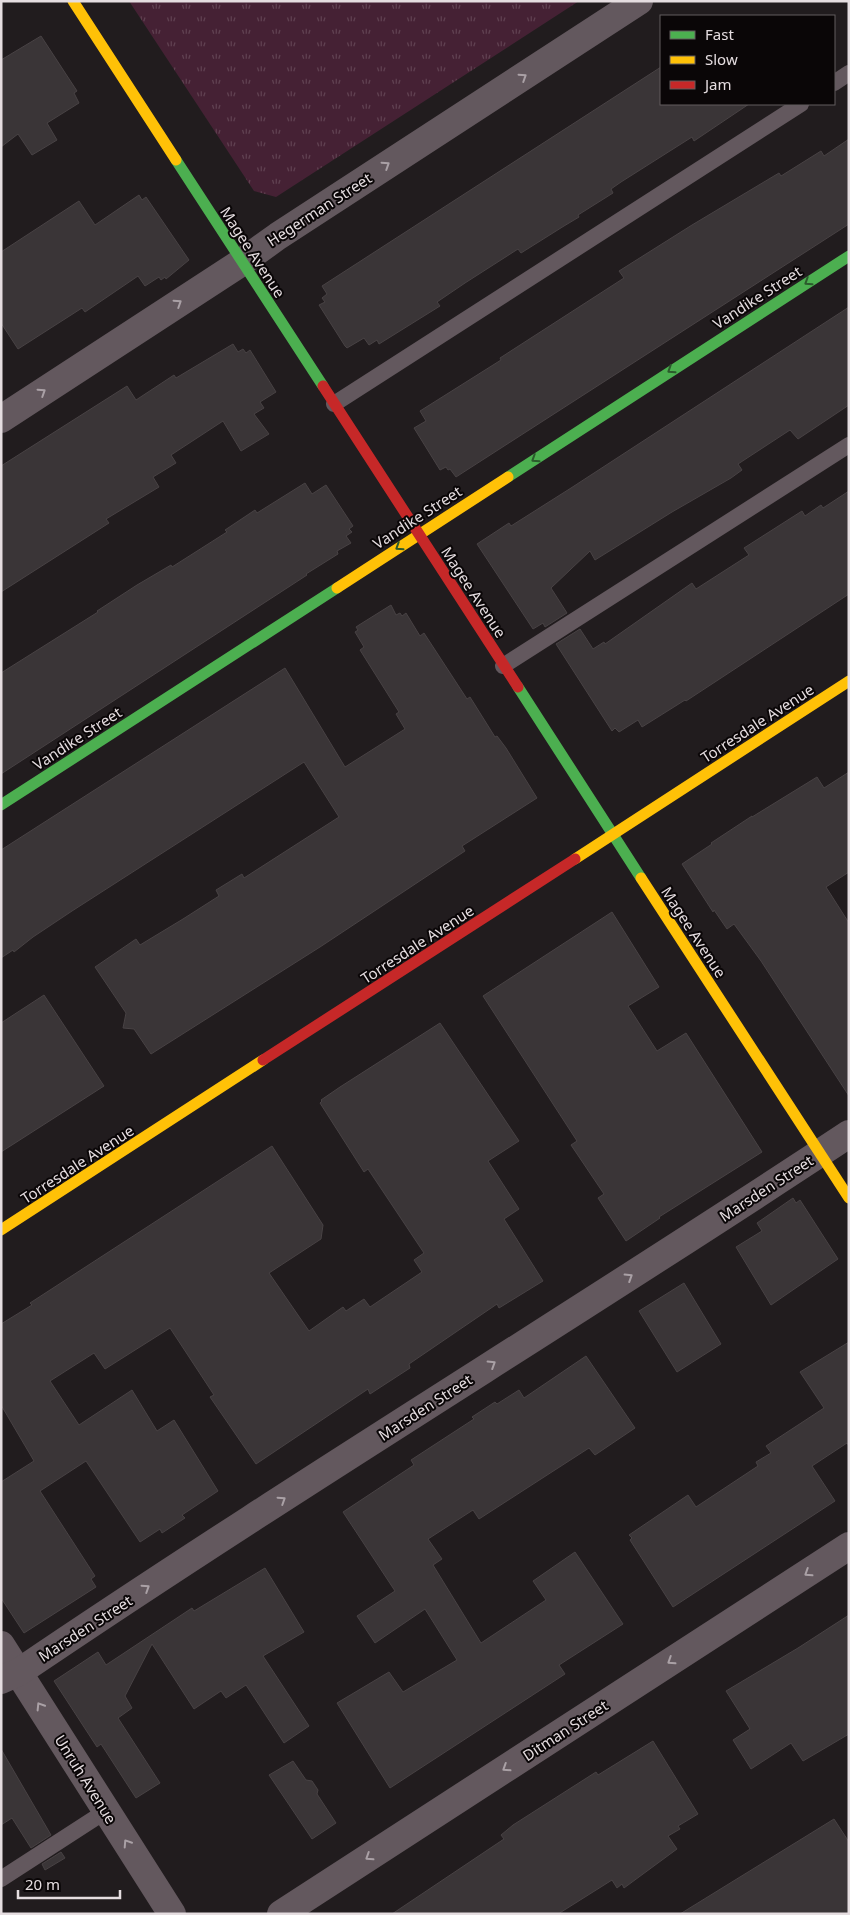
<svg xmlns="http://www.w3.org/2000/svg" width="850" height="1915" viewBox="0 0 850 1915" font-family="'Noto Sans',sans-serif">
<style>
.park{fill:url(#park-tufts)}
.building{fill:#3a3537;stroke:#484244}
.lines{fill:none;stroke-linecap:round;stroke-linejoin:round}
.lane{stroke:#63585e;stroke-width:16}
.street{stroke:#63585e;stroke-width:28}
.fast{stroke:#4caf50;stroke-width:11}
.slow{stroke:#ffc107;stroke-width:11}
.jam{stroke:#c62828;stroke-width:11}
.oneway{stroke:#aaa1a6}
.oneway2{stroke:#2b5a2c}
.labels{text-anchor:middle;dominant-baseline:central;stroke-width:4;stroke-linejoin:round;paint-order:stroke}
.street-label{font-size:15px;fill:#e5dde0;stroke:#0a0607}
</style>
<defs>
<pattern id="park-tufts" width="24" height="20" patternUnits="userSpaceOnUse" patternTransform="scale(1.25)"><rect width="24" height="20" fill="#452134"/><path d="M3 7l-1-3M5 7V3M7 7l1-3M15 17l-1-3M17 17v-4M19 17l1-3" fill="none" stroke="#604151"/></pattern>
</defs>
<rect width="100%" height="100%" fill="#211c1e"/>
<path class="park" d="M129,1H579L276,197L254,191Z"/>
<g class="building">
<path d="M41,36L77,91L74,93L79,103L47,123L57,140L32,155L18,134L1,147V60Z"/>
<path d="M661,67V104H749L694,141L692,137L621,182L611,189L613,193L578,215L579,217L564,226L521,253L518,249L465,283L437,302L440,306L379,344L377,340L369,345L364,338L347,348L345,346L319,305L325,302L322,298L327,294L322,286Z"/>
<path d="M849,139V224L456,477L450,469L448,470L446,467L440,470L414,428L426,421L420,411L501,360L500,358L624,278L619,271L692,225L779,173L781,176L821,151L824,156Z"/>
<path d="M139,195L142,200L146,197L189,260L166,279L165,277L161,280L159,277L145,286L138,276L85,312L82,308L18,349L1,323V252L79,201L95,225Z"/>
<path d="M849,307V405L798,439L790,430L738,464L742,470L731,478L672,512L595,560L590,551L551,588L567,613L545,627L543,623L533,629L477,544L509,523L511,526L571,488Z"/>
<path d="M233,344L238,352L243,349L246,353L250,350L276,392L260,402L264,408L254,414L269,434L241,451L223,421L171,455L176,463L153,477L159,487L106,519L109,523L1,592V466L127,386L136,400L174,375L176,378Z"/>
<path d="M305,483L312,494L326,485L353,526L349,529L352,532L346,536L351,543L337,551L338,554L306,574L307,575L1,774V673L98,612L97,611L137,585L171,565L172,567L227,532L225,530L255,510L257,513Z"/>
<path d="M849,491V594L686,701L685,700L642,727L638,720L619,732L615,728L612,731L556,644L580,629L593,649L604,642L605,644L692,583L696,589L749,555L744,548L802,511L805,516L821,505L823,508Z"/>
<path d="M391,605L396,615L400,613L402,616L406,613L420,636L424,633L467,699L470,697L495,737L497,736L506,748L537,798L462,846L465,851L320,947L151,1054L134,1029L123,1028L126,1013L95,967L136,939L140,945L183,919L219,896L216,890L242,874L244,878L339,817L304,762L72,911L33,937L14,952L13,950L1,958V850L285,668L345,767L405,729L396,714L399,712L360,650L364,647L355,632L358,630L356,627L359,625Z"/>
<path d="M849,772V872L826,887L849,923V1096L761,961L734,924L727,929L714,910L713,912L682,864L712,844L711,843L752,816V817L817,777L824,788Z"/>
<path d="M612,912L659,987L628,1006L657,1051L686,1033L762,1152L659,1217L660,1218L626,1241L598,1198L604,1194L571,1145L577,1141L483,996Z"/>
<path d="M44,995L104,1086L1,1152V1023Z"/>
<path d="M440,1023L519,1141L488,1161L519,1209L504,1219L543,1281L499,1308L497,1304L409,1364L410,1368L370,1394L368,1389L256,1464L210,1397L214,1395L170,1328L105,1369L94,1353L50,1381L79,1425L132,1390L157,1431L174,1420L218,1491L182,1515L185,1518L162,1533L160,1529L140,1542L86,1461L40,1491L95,1576L91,1579L96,1587L24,1633L1,1598V1482L34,1461L1,1405V1324L32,1305L30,1303L272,1146L323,1225L321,1239L269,1273L309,1331L343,1307L346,1311L364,1299L370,1307L422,1272L414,1260L424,1253L368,1169L364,1172L320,1103L322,1101L321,1100L340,1087Z"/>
<path d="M793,1198L796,1203L800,1200L838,1259L771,1305L736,1247L762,1231L757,1223Z"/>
<path d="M684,1283L721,1344L677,1372L639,1311Z"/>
<path d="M849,1342V1446L847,1443L812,1466L835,1501L673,1607L630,1540L632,1538L629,1535L688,1495L696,1507L758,1466L756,1462L771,1453L766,1446L824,1408L800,1372Z"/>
<path d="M586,1356L635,1428L595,1455L589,1448L479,1519L473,1510L428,1539L442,1559L433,1565L481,1643L546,1600L533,1581L575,1552L623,1624L559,1665L565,1674L390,1788L337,1703L389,1672L403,1692L457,1660L425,1609L375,1643L357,1616L395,1591L343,1512L414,1465L411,1460L474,1419L472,1417L495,1402L497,1404L519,1390L524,1398Z"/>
<path d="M265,1568L304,1632L263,1656L309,1726L284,1743L246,1685L226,1698L221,1691L194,1709L152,1644L125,1696L132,1708L118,1718L160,1783L136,1798L101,1744L97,1747L54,1681L98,1652L106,1665L192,1608L194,1611Z"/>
<path d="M849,1615V1734L803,1761L791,1743L751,1769L733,1740L750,1729L726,1691L798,1648Z"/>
<path d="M653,1741L698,1814L678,1826L680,1829L668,1836L677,1849L624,1888L622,1884L617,1888L612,1880L558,1914H392L504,1839L501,1835L513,1825L596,1772L598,1775Z"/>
<path d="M1,1749L51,1835L31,1848L12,1818L1,1825Z"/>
<path d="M293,1761L306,1780L312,1781L318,1790L317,1794L336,1823L312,1839L269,1775Z"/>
<path d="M834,1819L849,1842V1914H680Z"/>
<path d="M61,1852L65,1858L45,1870L42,1864Z"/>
</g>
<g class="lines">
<g class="lane">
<path d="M834,83L849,73"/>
<path d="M334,404L801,104"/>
<path d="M503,666L849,445"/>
<path d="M1,1879L106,1811"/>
</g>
<g class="street">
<path d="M1,419L242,262L278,236L639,1"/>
<path d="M1,1645L172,1914"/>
<path d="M1,1680L19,1672C292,1487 574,1316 849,1134"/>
<path d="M281,1914L849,1546"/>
</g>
<g class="fast">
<path d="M176,160L323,386"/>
<path d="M508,477L849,256"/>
<path d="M518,687L641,878"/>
<path d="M1,805L337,588"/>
</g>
<g class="slow">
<path d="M73,1L176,160"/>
<path d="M337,588L508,477"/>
<path d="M575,859L849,681"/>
<path d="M641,878L849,1198"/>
<path d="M1,1230L263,1060"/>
</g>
<g class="jam">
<path d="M323,386L518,687"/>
<path d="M263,1060L575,859"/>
</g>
</g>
<defs><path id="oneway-chevron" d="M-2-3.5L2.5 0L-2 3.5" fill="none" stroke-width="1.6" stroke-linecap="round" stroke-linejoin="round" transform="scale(1.25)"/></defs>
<g class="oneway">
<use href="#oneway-chevron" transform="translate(523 77) rotate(-33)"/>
<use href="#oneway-chevron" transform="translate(386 165) rotate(-33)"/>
<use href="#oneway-chevron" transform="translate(178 303) rotate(-33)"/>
<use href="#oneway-chevron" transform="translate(42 392) rotate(-33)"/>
<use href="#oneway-chevron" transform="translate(629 1277) rotate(-32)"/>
<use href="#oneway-chevron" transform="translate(492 1364) rotate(-32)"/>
<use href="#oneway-chevron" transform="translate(282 1500) rotate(-33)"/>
<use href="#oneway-chevron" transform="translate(808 1573) rotate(147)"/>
<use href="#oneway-chevron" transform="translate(146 1588) rotate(-33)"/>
<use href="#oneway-chevron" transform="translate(671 1661) rotate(147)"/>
<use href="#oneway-chevron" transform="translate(40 1706) rotate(-122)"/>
<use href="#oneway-chevron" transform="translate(506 1768) rotate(147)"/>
<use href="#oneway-chevron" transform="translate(127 1843) rotate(-123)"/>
<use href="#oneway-chevron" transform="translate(369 1857) rotate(147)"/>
</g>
<g class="oneway2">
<use href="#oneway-chevron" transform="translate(808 282) rotate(147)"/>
<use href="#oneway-chevron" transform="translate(671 370) rotate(147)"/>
<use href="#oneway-chevron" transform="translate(535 459) rotate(147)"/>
<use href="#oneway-chevron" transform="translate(399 547) rotate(147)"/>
</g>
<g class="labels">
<g class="street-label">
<text transform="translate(319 209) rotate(-33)">Hegerman Street</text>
<text transform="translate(253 252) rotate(57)">Magee Avenue</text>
<text transform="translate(757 297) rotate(-33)">Vandike Street</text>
<text transform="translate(417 517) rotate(-33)">Vandike Street</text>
<text transform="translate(474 592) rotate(57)">Magee Avenue</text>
<text transform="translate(757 723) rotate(-33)">Torresdale Avenue</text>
<text transform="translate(77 738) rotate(-33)">Vandike Street</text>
<text transform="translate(694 932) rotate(57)">Magee Avenue</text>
<text transform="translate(417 944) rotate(-33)">Torresdale Avenue</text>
<text transform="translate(77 1164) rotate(-33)">Torresdale Avenue</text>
<text transform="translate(766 1188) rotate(-33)">Marsden Street</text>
<text transform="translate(425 1407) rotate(-33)">Marsden Street</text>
<text transform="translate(85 1628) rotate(-33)">Marsden Street</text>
<text transform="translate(565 1730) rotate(-33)">Ditman Street</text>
<text transform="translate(86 1779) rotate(58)">Unruh Avenue</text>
</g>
</g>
<rect width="850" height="1915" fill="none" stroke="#e5dde0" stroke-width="5"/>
<rect x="660" y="15" width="175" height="90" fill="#0a0607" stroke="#625c5e"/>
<rect x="670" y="31" width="25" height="8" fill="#4caf50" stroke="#625c5e"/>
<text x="705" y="40" font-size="15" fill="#e5dde0">Fast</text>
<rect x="670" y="56" width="25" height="8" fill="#ffc107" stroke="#625c5e"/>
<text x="705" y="65" font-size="15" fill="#e5dde0">Slow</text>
<rect x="670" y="81" width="25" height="8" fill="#c62828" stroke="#625c5e"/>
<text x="705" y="90" font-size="15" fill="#e5dde0">Jam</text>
<path d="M18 1890v8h102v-8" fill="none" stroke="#e5dde0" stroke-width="2.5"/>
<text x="25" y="1890" font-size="15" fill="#e5dde0" stroke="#0a0607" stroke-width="4" paint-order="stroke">20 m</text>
</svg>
